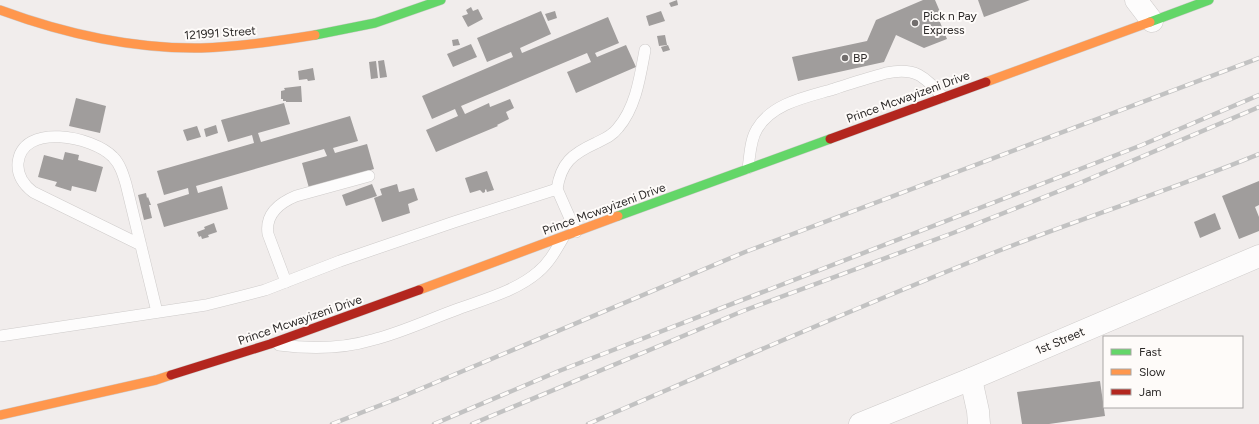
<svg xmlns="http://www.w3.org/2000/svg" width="1259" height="424" viewBox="0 0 1259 424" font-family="Figtree,sans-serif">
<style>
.building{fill:#a09d9c}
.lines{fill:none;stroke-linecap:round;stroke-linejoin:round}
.lane-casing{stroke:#cecbca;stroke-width:12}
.street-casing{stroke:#cecbca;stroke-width:23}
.fast-casing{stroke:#cecbca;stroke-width:10}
.slow-casing{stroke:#cecbca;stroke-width:10}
.jam-casing{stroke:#cecbca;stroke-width:10}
.lane{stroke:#fdfcfc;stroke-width:11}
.street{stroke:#fdfcfc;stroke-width:22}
.fast{stroke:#63d668;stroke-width:9}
.slow{stroke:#ff974d;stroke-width:9}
.jam{stroke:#b3261e;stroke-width:9}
.rail-casing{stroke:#c2c2c2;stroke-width:4.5}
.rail{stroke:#fefbf9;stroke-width:3;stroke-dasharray:9;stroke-linecap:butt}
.poi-dot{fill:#726e6d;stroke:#fefbf9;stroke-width:1.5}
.labels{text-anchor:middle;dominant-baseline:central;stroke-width:4;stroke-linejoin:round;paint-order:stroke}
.poi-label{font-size:12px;fill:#2d2a29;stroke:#fefbf9;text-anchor:start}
.street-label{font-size:12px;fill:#2d2a29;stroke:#fefbf9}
</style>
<rect width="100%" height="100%" fill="#f1edec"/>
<g class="building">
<path d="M677,0L678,5L671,7L669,3Z"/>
<path d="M923,0H935L941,14L937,15L947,39L924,48L896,35L884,62L798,81L792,57L867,41L876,20Z"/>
<path d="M978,0H1030L984,17Z"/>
<path d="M471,7L473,11L478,9L483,19L468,27L462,16L468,14L466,10Z"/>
<path d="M541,11L551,34L520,48L522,53L608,17L619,43L595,53L597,57L626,45L636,67L576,93L567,72L591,62L587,53L461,106L465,114L489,103L490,107L510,99L514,108L506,112L509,119L497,125L498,126L436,152L426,130L458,116L455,109L432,119L422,96L513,57L511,52L487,62L477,38Z"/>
<path d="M555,11L557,18L548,21L545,14Z"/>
<path d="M661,11L665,21L649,26L646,16Z"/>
<path d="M665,35L667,45L659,46L657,36Z"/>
<path d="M458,39L460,45L453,46L452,40Z"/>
<path d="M471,44L477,57L453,67L447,54Z"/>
<path d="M668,45L670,50L663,52L661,47Z"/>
<path d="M384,60L387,77L380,78L378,61Z"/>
<path d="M376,61L378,78L371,79L369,62Z"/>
<path d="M313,68L315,80L308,81L307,79L299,80L298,71Z"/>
<path d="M301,86L302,102H286V101H283V99H281V91L285,90L284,88Z"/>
<path d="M76,98L106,106L100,133L69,126Z"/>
<path d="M284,103L290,124L258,133L261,142L350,116L358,141L333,148L335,153L367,144L374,169L309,188L302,163L327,156L324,149L196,186L198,193L222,186L228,209L164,227L157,204L189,194L188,188L164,195L157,171L254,143L252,135L228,142L221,120Z"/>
<path d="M216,125L218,133L206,137L204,129Z"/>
<path d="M197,126L201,137L187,141L183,130Z"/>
<path d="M65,152L79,155L78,160L103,167L96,192L72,186L71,191L55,186L57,182L38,177L44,155L63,160Z"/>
<path d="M487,171L494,190L487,192L486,189L485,190V192L483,193L480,190L470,193L465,178Z"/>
<path d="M1259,181V205L1255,207L1259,217V231L1239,239L1222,196Z"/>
<path d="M372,184L377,196L346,206L342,195Z"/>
<path d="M397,184L399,192L414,188L418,200L408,204L410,213L382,222L374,198L382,195L380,189Z"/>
<path d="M146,193L147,198L148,197L151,205H149L152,218L144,220L138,195Z"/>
<path d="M1215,213L1221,229L1200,238L1194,222Z"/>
<path d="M214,223L217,232L208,235L209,237L202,239L201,236L199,237L197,232L205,229L204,227Z"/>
<path d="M1100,381L1105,416L1049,424H1022L1017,392Z"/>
</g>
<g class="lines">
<g class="lane-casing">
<g id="lane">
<path d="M748,168C750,156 750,140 757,129C772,103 807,97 834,89C851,83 869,78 886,73C916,67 924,76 943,97"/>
<path d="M557,189C561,163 572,154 596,143C604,139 612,136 618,128C636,107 640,77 645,50"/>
<path d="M141,245L33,192C24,185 17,175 18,163C22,122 93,136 113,157C120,164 123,174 126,184L157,312"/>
<path d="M286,282L268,234C265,214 279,203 296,196L369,176"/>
<path d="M0,336L206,305L242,296L265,290L340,261L454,222L557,189L576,232"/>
<path d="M279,345C310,349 342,349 372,340C401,333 430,319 458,309C485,299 516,291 538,272C549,263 556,250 563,238"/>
</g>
</g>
<g class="street-casing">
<g id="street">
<path d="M1136,0L1152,21"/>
<path d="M971,379L978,411L979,424"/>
<path d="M860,424L971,379L1259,256"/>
</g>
</g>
<g class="fast-casing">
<g id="fast">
<path d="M1150,22L1209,0"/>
<path d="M315,35L375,23L441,0"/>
<path d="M618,216L830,139"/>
</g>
</g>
<g class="slow-casing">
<g id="slow">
<path d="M0,10C65,34 131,49 201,48C239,47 278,41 315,35"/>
<path d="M986,82L1150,22"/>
<path d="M419,290L618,216"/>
<path d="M0,415L156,380L171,375"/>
</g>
</g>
<g class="jam-casing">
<g id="jam">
<path d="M830,139L986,82"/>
<path d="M171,375L270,344L419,290"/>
</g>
</g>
<use href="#lane" class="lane"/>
<use href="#street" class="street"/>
<use href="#fast" class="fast"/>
<use href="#slow" class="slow"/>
<use href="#jam" class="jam"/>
<g class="rail-casing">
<g id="rail">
<path d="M332,424L399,398L745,252L1259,58"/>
<path d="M434,424L559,371L1142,145L1259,95"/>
<path d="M472,424L743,311L953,233L1082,182L1259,107"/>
<path d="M588,424C723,366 857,307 993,253C1081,218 1171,190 1259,154"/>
</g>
</g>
<use href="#rail" class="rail"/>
</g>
<g class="poi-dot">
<circle cx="915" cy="23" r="4"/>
<circle cx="845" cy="58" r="4"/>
</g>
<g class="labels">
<g class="poi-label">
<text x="923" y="16">Pick n Pay<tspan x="923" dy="14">Express</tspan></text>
<text x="853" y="58">BP</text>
</g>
<g class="street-label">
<text transform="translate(220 33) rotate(-4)">121991 Street</text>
<text transform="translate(908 97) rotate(-20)">Prince Mcwayizeni Drive</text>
<text transform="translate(604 209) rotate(-20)">Prince Mcwayizeni Drive</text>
<text transform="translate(300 320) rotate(-19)">Prince Mcwayizeni Drive</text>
<text transform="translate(1060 341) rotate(-23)">1st Street</text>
</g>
</g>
<rect x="1103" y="336" width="140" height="72" fill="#fefbf9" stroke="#aaa7a6"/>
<rect x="1111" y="349" width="20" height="6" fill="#63d668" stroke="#aaa7a6"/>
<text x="1139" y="356" font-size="12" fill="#2d2a29">Fast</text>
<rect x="1111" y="369" width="20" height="6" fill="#ff974d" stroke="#aaa7a6"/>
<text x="1139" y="376" font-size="12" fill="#2d2a29">Slow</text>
<rect x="1111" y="389" width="20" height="6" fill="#b3261e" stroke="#aaa7a6"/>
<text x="1139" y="396" font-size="12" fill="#2d2a29">Jam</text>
</svg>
